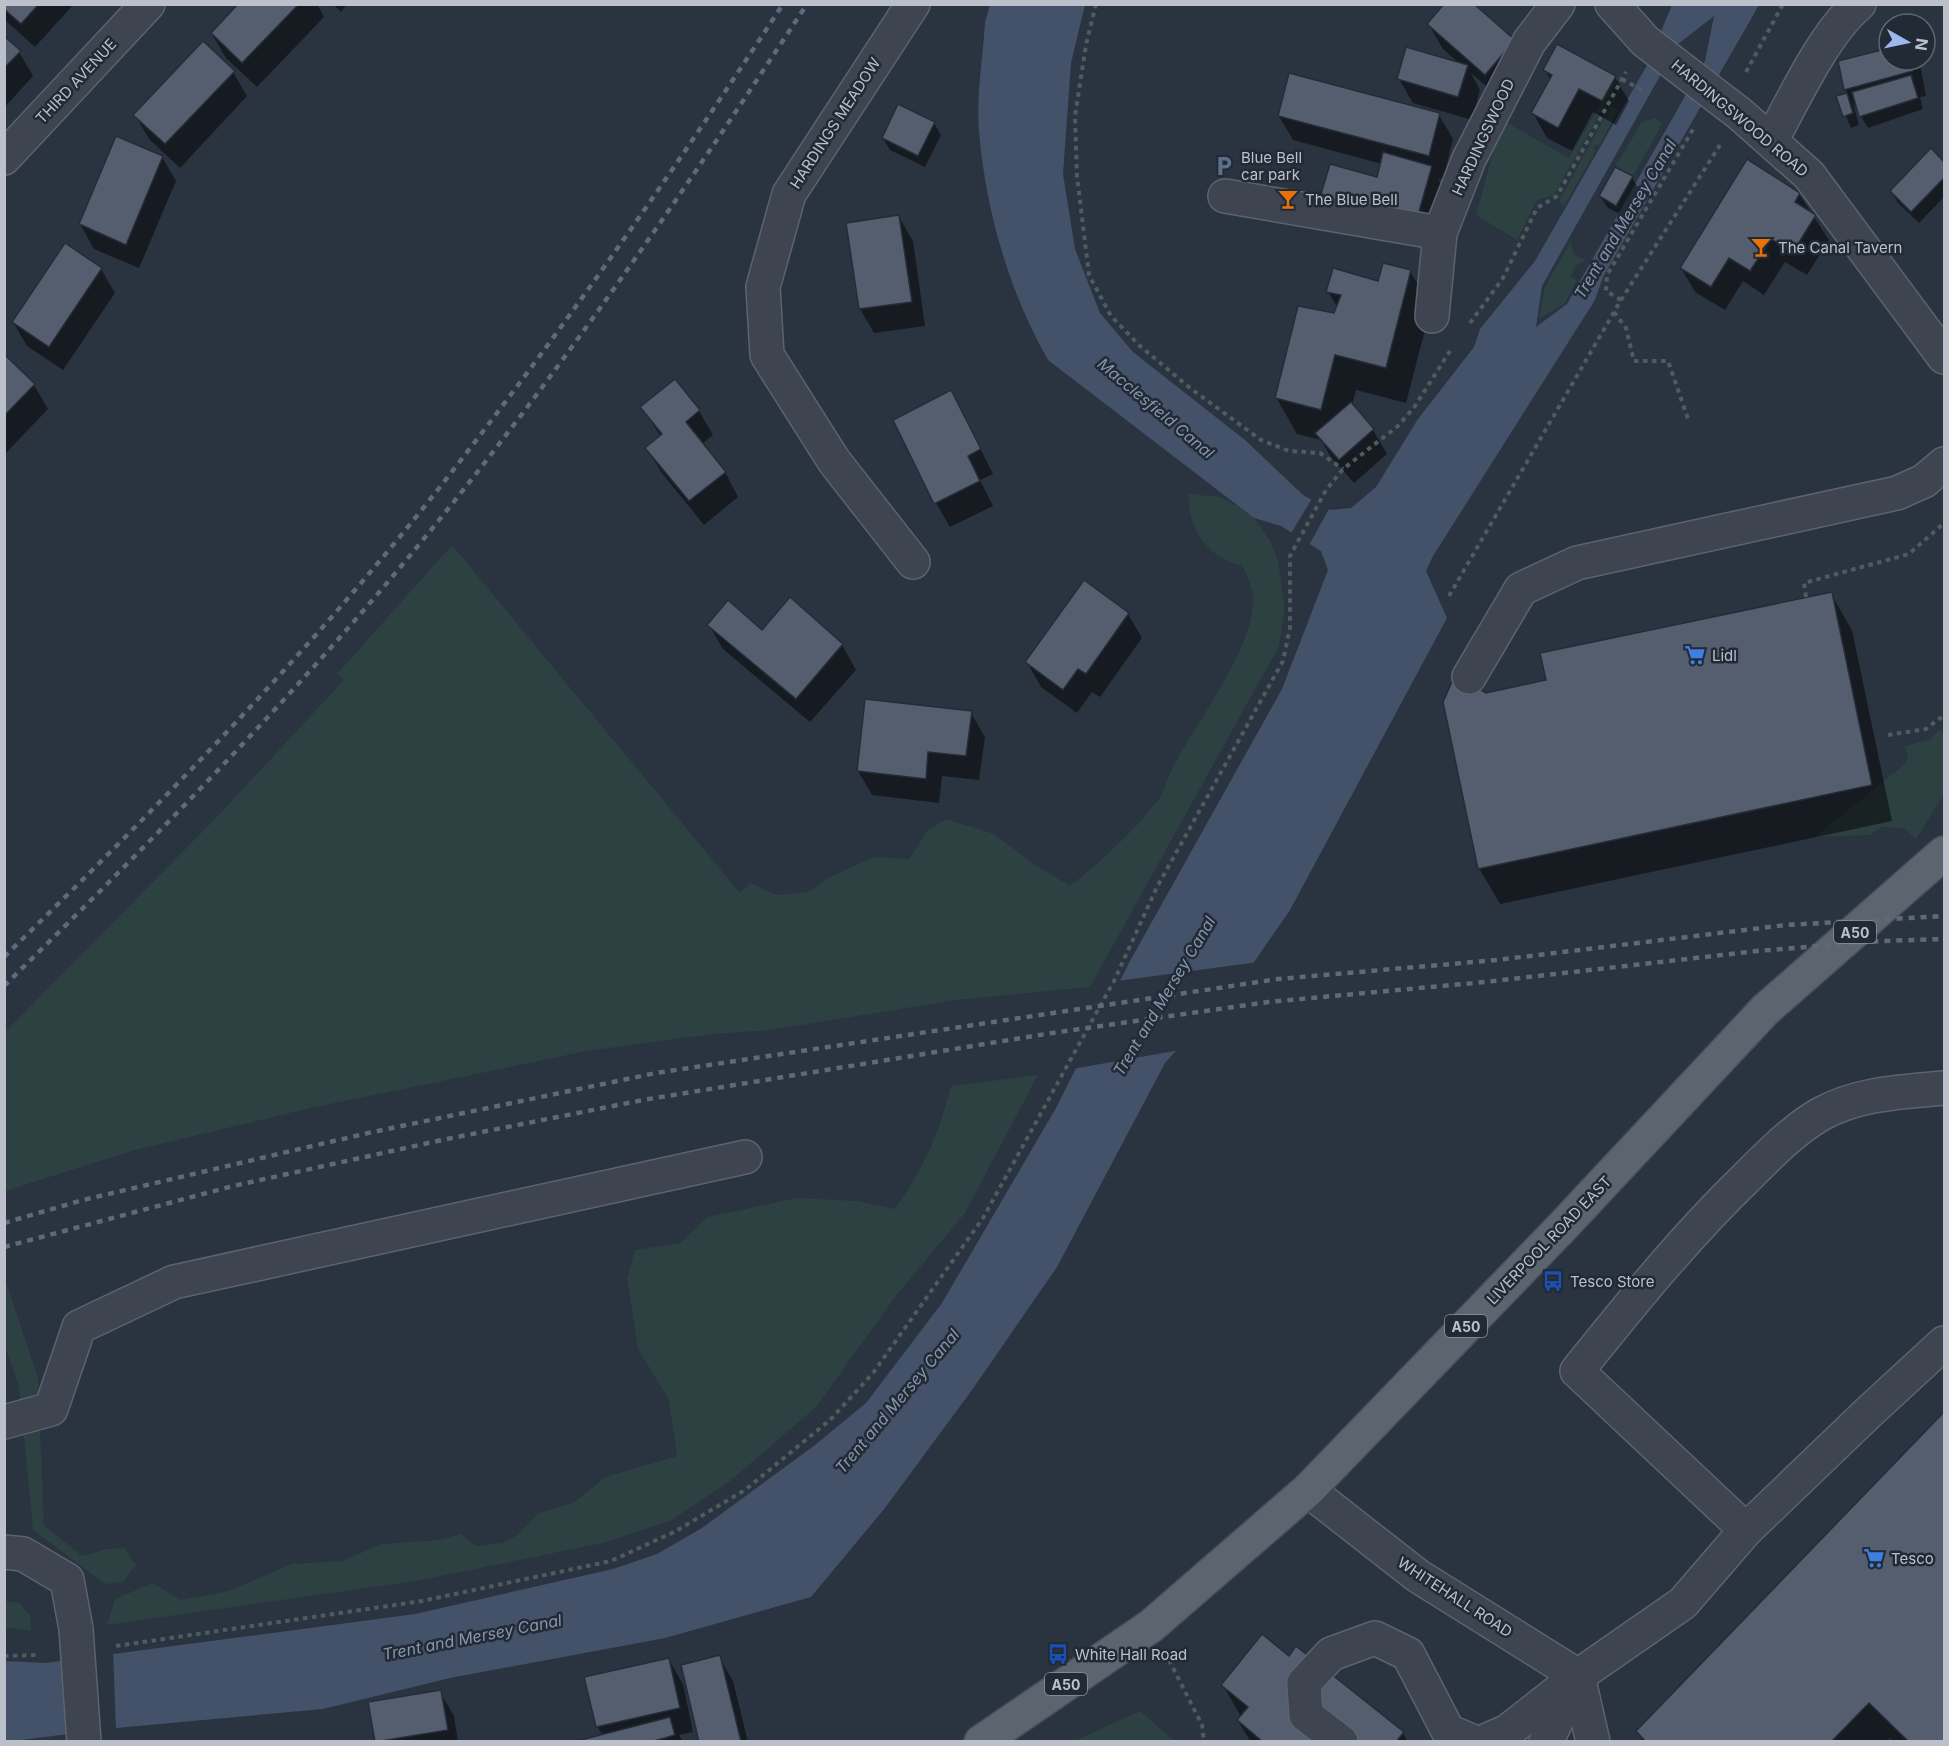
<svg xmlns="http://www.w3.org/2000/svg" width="1949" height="1746" viewBox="0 0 1949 1746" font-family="Inter,sans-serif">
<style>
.green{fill:#2d4042}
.water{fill:#435269;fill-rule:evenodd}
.pier{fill:#2a3340}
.shadow{fill:#0007}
.building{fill:#555e6e;stroke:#242c38;stroke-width:1.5}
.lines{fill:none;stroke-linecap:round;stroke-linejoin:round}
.minor-casing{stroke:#5c636e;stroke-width:36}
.major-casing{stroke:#484e5a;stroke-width:36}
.path{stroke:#4c5d60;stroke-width:4;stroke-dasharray:4.5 4.5;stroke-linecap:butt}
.minor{stroke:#3e4550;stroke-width:33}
.major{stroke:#5c6470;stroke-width:33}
.rail{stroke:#606977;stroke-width:4.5;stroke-dasharray:6 6;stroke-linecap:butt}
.minor-bridge-casing{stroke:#5c636e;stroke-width:36;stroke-linecap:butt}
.minor-bridge{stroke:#3e4550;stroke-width:33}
.labels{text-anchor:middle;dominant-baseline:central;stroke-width:5;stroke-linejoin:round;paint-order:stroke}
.shield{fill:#222a36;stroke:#8d939e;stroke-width:1.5}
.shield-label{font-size:14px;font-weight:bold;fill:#bbc0cb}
.street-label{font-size:15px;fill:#bbc0cb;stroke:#222a36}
.poi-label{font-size:15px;fill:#bbc0cb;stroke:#222a36;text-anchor:start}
.water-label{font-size:16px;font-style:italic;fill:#8696ae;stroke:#222a36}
</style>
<rect width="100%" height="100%" fill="#2a3340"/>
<g class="green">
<path d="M1619,74L1620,76L1554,195L1537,200L1517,240L1476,215L1498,134L1504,121L1569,158Z"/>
<path d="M1611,106L1618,110L1599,146L1596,144L1593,148L1596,150L1564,206L1560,203V199Z"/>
<path d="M1656,118L1662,124L1633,176L1615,167L1642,122Z"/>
<path d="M1571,241L1573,254L1586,260L1576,266L1570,277L1577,280L1565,303L1539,319L1545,287Z"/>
<path d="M1189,494L1220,497L1238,506L1254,518L1271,542L1278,561L1285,608L1279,646L1090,987L955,1000L771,1030L713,1034L587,1051L311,1108L135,1150L5,1191V1032L215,819L344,680L337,674L452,545L740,893L750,883L777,895L808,892L830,877L874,857L909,859L928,830L946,819L994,834L1031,862L1070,886C1103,859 1133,833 1158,800C1165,792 1166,780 1171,771C1194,726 1250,654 1253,604C1254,590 1248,578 1242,565C1209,560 1186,527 1189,494Z"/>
<path d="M1939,730L1944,734V794L1916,839L1904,828L1881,827L1870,835L1815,837L1905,764L1908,758L1905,746L1929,740Z"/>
<path d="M1038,1075L965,1213L896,1296L816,1407L730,1481L670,1521L603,1543L416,1581L107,1625L115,1599L153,1583L180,1600L228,1591L292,1564L342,1561L382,1544L439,1540L461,1534L476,1546L503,1543L517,1535L539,1513L573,1503L606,1477L677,1456L669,1400L638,1349L627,1278L635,1250L680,1243L708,1217L797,1198L857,1201L895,1209C925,1166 938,1136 951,1086Z"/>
<path d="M7,1285L38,1378L44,1525L82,1556L107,1549L124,1548L136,1565L123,1582L105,1584L33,1530L19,1386L5,1346L4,1286Z"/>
<path d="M5,1601L20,1603L30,1616L31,1631L5,1627Z"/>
<path d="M1140,1711L1174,1741H1074Z"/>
</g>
<path class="water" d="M990,5H1085L1071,63L1063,174L1075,249L1100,313L1133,352L1245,440L1303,495L1330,510L1351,508L1376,487L1418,419L1474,347L1480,329L1535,261L1646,67L1672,5H1759L1603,277L1595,300L1433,556L1426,571L1447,618L1290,910L1250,968L1165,1063L1057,1267L972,1390L885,1508L811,1597L665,1638L450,1678L323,1709L116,1728L5,1742V1661L46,1663L415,1614L613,1569L657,1554L702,1528L815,1445L866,1403L942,1303L1056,1108L1130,961L1282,689L1328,570L1321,551L1281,526L1254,518L1048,360C1009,292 986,211 979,132C976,97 983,58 985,22ZM1714,16L1705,61L1567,304L1536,327L1542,286L1678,44Z"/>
<g class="pier">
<path d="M1313,497L1330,507L1308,547L1290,535Z"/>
<path d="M1258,962L1180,1050L1072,1069L1117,981Z"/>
<path d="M113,1649L116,1731L66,1738L63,1657Z"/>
</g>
<g class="shadow">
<path d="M4,4H74L35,47L4,19Z"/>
<path d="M240,4H317L324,17L257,87L226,58L212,34Z"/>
<path d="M333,4H347L341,12Z"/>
<path d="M1429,25L1514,41L1500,98L1471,73L1480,90L1472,120L1413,103L1399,79L1461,65L1443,49Z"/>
<path d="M4,38L19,52L33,76L4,108Z"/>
<path d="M1889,50V60H1916L1921,69L1926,96L1920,97L1923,109L1868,128L1853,103L1859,125L1851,128L1838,97L1848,95L1845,89Z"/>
<path d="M1545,70L1615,77L1629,101L1616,125L1593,112L1572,151L1547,138L1533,113L1551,80Z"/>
<path d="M233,72L247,96L180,168L149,139L135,115Z"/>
<path d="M1439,115L1453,139L1443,180L1438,179L1445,191L1430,245L1337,218L1323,194L1378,179L1382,164L1293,140L1279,116Z"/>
<path d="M934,123L941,135L925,167L890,150L883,138Z"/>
<path d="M1931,150L1944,164V197L1919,223L1898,203L1891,191Z"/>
<path d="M162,157L176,181L139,268L94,249L80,224Z"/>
<path d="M1632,178L1639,189L1623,216L1607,207L1600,196Z"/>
<path d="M1799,194L1829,240L1807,275L1785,262L1764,295L1743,281L1725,310L1695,292L1681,268Z"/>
<path d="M899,217L913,241L925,326L874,333L860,309L848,225Z"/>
<path d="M101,269L115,293L63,370L27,346L13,322Z"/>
<path d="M1410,271L1431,307L1406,403L1356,390L1352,405L1373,430L1387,454L1354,483L1331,457L1321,440L1297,434L1276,397L1335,314L1338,308L1328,292L1379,283Z"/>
<path d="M4,356L34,385L48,409L4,455Z"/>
<path d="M642,408L699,411L713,435L702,444L725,472L738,497L704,525L661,472L647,448L661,437Z"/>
<path d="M964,416L993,474L980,480L993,506L950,527L936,503Z"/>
<path d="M1831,594L1852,630L1892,821L1500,904L1479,868L1486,694L1547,681Z"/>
<path d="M790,600L842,645L856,670L810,722L723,649L709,625L762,632Z"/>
<path d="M1128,614L1142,638L1100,697L1092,692L1077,713L1041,687L1027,662Z"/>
<path d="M971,713L985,737L979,780L942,776L939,803L872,795L858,771Z"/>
<path d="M1944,1415V1742H1894L1890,1738L1887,1742H1643L1638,1731Z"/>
<path d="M719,1657L733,1681L748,1742H700Z"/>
<path d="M1289,1658L1403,1733L1408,1742H1251L1238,1721L1241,1717L1223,1685Z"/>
<path d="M669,1660L683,1684L693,1732L679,1735L683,1742H580L603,1736L597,1726Z"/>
<path d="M440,1692L454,1716L458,1742H376Z"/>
</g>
<g class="building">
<path d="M4,4H39L21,24L4,9Z"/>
<path d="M238,4H299L242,63L211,33Z"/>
<path d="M1444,4H1474L1515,40L1485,75L1427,24Z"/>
<path d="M4,36L21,51L4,68Z"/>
<path d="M203,41L235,71L165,144L133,115Z"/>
<path d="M1557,44L1616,76L1602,101L1579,89L1558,128L1531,113L1552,75L1543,70Z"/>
<path d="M1406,47L1468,65L1458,97L1397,79Z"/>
<path d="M1889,48V60H1911L1913,71L1844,90L1838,61Z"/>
<path d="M1289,73L1440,113L1429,156L1278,116Z"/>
<path d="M1911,75L1918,98L1859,117L1852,92Z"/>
<path d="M1847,93L1853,113L1843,117L1836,96Z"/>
<path d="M898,104L935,122L918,156L882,138Z"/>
<path d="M116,136L163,156L126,245L79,224Z"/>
<path d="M1931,148L1944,162V178L1911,212L1890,191Z"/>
<path d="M1383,152L1432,166L1416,222L1321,194L1330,164L1377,177Z"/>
<path d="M1747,159L1800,193L1795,202L1816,215L1793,252L1771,239L1750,271L1729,258L1711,287L1680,268Z"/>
<path d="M1615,167L1633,176L1616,206L1599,196Z"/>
<path d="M899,215L912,302L859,309L846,223Z"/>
<path d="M65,243L102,268L49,347L12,322Z"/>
<path d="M1383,263L1411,270L1386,368L1335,355L1321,410L1275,398L1298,306L1334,313L1341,295L1326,292L1333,268L1378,281Z"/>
<path d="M4,354L35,384L4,416Z"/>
<path d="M675,379L700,410L686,422L726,472L689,501L645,448L662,434L640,407Z"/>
<path d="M951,390L981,449L968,456L980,481L934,504L893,420Z"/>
<path d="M1351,402L1374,429L1339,460L1315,433Z"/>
<path d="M1084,580L1129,613L1086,674L1078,669L1063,690L1025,662Z"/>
<path d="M1832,592L1872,785L1478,869L1443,702L1455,675L1486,693L1546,680L1540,653Z"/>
<path d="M790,597L843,644L796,699L707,625L728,600L762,630Z"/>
<path d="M865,699L972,711L966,756L928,752L926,779L857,771Z"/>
<path d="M1944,1412V1742H1909L1869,1703L1831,1742H1646L1636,1731Z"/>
<path d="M1262,1634L1289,1656L1296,1646L1404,1732L1396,1742H1263L1237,1720L1248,1707L1221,1685Z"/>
<path d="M720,1655L741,1741L699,1742L681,1665Z"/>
<path d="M669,1658L680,1708L596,1727L584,1677Z"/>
<path d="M441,1690L448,1730L375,1742L368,1702Z"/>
<path d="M670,1717L675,1735L651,1742H573Z"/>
</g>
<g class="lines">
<g class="minor-casing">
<g id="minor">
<path d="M1612,4L1645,41L1740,114L1809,175L1944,357"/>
<path d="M1771,141C1793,101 1824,33 1859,4"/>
<path d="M4,158L148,4"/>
<path d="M1225,196L1440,233"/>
<path d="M1432,316L1440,233L1469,159L1529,42L1558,4"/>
<path d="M913,562L834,461L767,355L763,287L789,194L913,4"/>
<path d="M1469,677L1521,589L1577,563L1897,493L1924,481L1944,464"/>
<path d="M4,1422L51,1409L79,1327L174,1282L745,1157"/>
<path d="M1308,1490L1418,1576L1578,1676"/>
<path d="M1746,1530L1577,1371C1630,1305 1684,1238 1745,1179C1768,1156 1793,1130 1821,1114C1859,1093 1902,1092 1944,1088"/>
<path d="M4,1552L23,1554L67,1580L76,1629"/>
<path d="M1578,1676L1593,1742"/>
<path d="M1341,1742L1306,1715L1304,1683L1331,1654L1375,1638L1408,1654L1448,1731L1474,1742"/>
<path d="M1483,1742L1508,1731L1578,1676L1683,1603L1746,1530L1869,1412L1944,1343"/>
<path d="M1546,1742L1575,1683"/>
</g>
</g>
<g class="major-casing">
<path id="major" d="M981,1742L1151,1626L1308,1490L1564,1225L1765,1010L1944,853"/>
</g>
<g class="path">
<path d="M1096,4L1086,45L1075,116L1077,176L1089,275L1111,316L1140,346L1190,388L1261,440L1289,451L1320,453L1343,469"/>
<path d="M1746,72L1783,4"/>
<path d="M1622,79L1645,92"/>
<path d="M1621,300L1606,291L1607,275L1695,126"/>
<path d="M1614,312L1626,328L1634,361H1668L1688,419"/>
<path d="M1470,323L1503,278L1537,208L1557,196L1626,72"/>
<path d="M1449,596L1621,300L1720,145"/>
<path d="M1806,597L1804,583L1909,554L1944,523"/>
<path d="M1888,735L1926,729L1940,718L1944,723"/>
<path d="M116,1646L422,1601L611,1561L676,1531L745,1490L830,1420L873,1373L983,1218L1114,981L1157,887L1283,661L1290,628V556L1326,490L1343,469L1398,426L1415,406L1450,351"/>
<path d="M4,1656L40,1655"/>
<path d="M1169,1660L1202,1725L1204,1742"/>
</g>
<use href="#minor" class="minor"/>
<use href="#major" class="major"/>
<g class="rail">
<path d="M4,957C165,800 324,638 461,460C575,313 681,160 783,4"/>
<path d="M4,986C137,856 267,724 387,583C541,401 676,204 807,4"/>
<path d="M4,1223L83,1200L368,1133L656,1073L1278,979L1497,960L1786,925L1944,916"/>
<path d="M4,1247L233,1186L442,1140L643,1100L1052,1033L1268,1002L1485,982L1757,951L1881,941L1944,939"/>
</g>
<g class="minor-bridge-casing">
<path id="minor-bridge" d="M76,1629L84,1742"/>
</g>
<use href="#minor-bridge" class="minor-bridge"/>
</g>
<defs>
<g id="parking-bare" transform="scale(1.62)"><path d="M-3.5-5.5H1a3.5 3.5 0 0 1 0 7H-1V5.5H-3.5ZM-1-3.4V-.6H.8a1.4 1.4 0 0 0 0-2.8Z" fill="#5c6f8a" stroke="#222a36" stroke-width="2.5" paint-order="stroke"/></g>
<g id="bar-bare" transform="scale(1.62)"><path d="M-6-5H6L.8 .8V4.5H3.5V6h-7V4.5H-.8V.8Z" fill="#e8710a" stroke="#222a36" stroke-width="2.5" paint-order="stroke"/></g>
<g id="supermarket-bare" transform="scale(1.62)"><path d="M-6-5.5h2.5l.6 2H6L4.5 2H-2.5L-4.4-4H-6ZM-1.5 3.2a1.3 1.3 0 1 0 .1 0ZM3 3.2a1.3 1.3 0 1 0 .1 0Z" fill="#3f7fe0" stroke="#222a36" stroke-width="2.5" paint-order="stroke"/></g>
<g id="bus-bare" transform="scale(1.62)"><path d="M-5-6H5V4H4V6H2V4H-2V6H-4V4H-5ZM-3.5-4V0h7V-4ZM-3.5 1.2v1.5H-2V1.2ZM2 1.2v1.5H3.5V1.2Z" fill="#1a4fb4" stroke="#222a36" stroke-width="2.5" paint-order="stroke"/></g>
</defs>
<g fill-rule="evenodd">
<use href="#parking-bare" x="1224" y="166"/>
<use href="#bar-bare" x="1288" y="199"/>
<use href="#bar-bare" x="1761" y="247"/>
<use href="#supermarket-bare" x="1695" y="655"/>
<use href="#bus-bare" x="1553" y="1281"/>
<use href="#supermarket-bare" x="1874" y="1558"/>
<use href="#bus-bare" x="1058" y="1654"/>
</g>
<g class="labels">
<g class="shield">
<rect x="1834" y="921" width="42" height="22" rx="4.5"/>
<rect x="1445" y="1315" width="42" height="22" rx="4.5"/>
<rect x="1045" y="1673" width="42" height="22" rx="4.5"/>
</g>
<g class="shield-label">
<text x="1855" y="932">A50</text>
<text x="1466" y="1326">A50</text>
<text x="1066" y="1684">A50</text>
</g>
<g class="street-label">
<text transform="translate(76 81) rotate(-47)">THIRD AVENUE</text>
<text transform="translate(1740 118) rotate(40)">HARDINGSWOOD ROAD</text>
<text transform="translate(835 123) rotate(-57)">HARDINGS MEADOW</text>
<text transform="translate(1483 137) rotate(-65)">HARDINGSWOOD</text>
<text transform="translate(1549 1240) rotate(-46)">LIVERPOOL ROAD EAST</text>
<text transform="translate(1455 1597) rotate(33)">WHITEHALL ROAD</text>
</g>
<g class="poi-label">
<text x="1241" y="157">Blue Bell<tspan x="1241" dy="17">car park</tspan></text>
<text x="1305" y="199">The Blue Bell</text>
<text x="1778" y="247">The Canal Tavern</text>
<text x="1712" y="655">Lidl</text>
<text x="1570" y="1281">Tesco Store</text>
<text x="1891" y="1558">Tesco</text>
<text x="1075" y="1654">White Hall Road</text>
</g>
<g class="water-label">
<text transform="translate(1625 219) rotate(-59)">Trent and Mersey Canal</text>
<text transform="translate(1156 408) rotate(40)">Macclesfield Canal</text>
<text transform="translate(1164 996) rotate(-59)">Trent and Mersey Canal</text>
<text transform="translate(897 1401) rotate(-50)">Trent and Mersey Canal</text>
<text transform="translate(472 1637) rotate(-11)">Trent and Mersey Canal</text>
</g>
</g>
<rect width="1949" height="1746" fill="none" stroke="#bbc0cb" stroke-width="12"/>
<g transform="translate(1907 42) rotate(99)"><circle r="28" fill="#222a36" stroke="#5f6672" stroke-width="1.5"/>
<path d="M0-4.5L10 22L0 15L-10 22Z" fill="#9cb9ee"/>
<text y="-9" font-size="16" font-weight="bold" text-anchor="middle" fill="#bbc0cb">N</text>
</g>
</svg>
